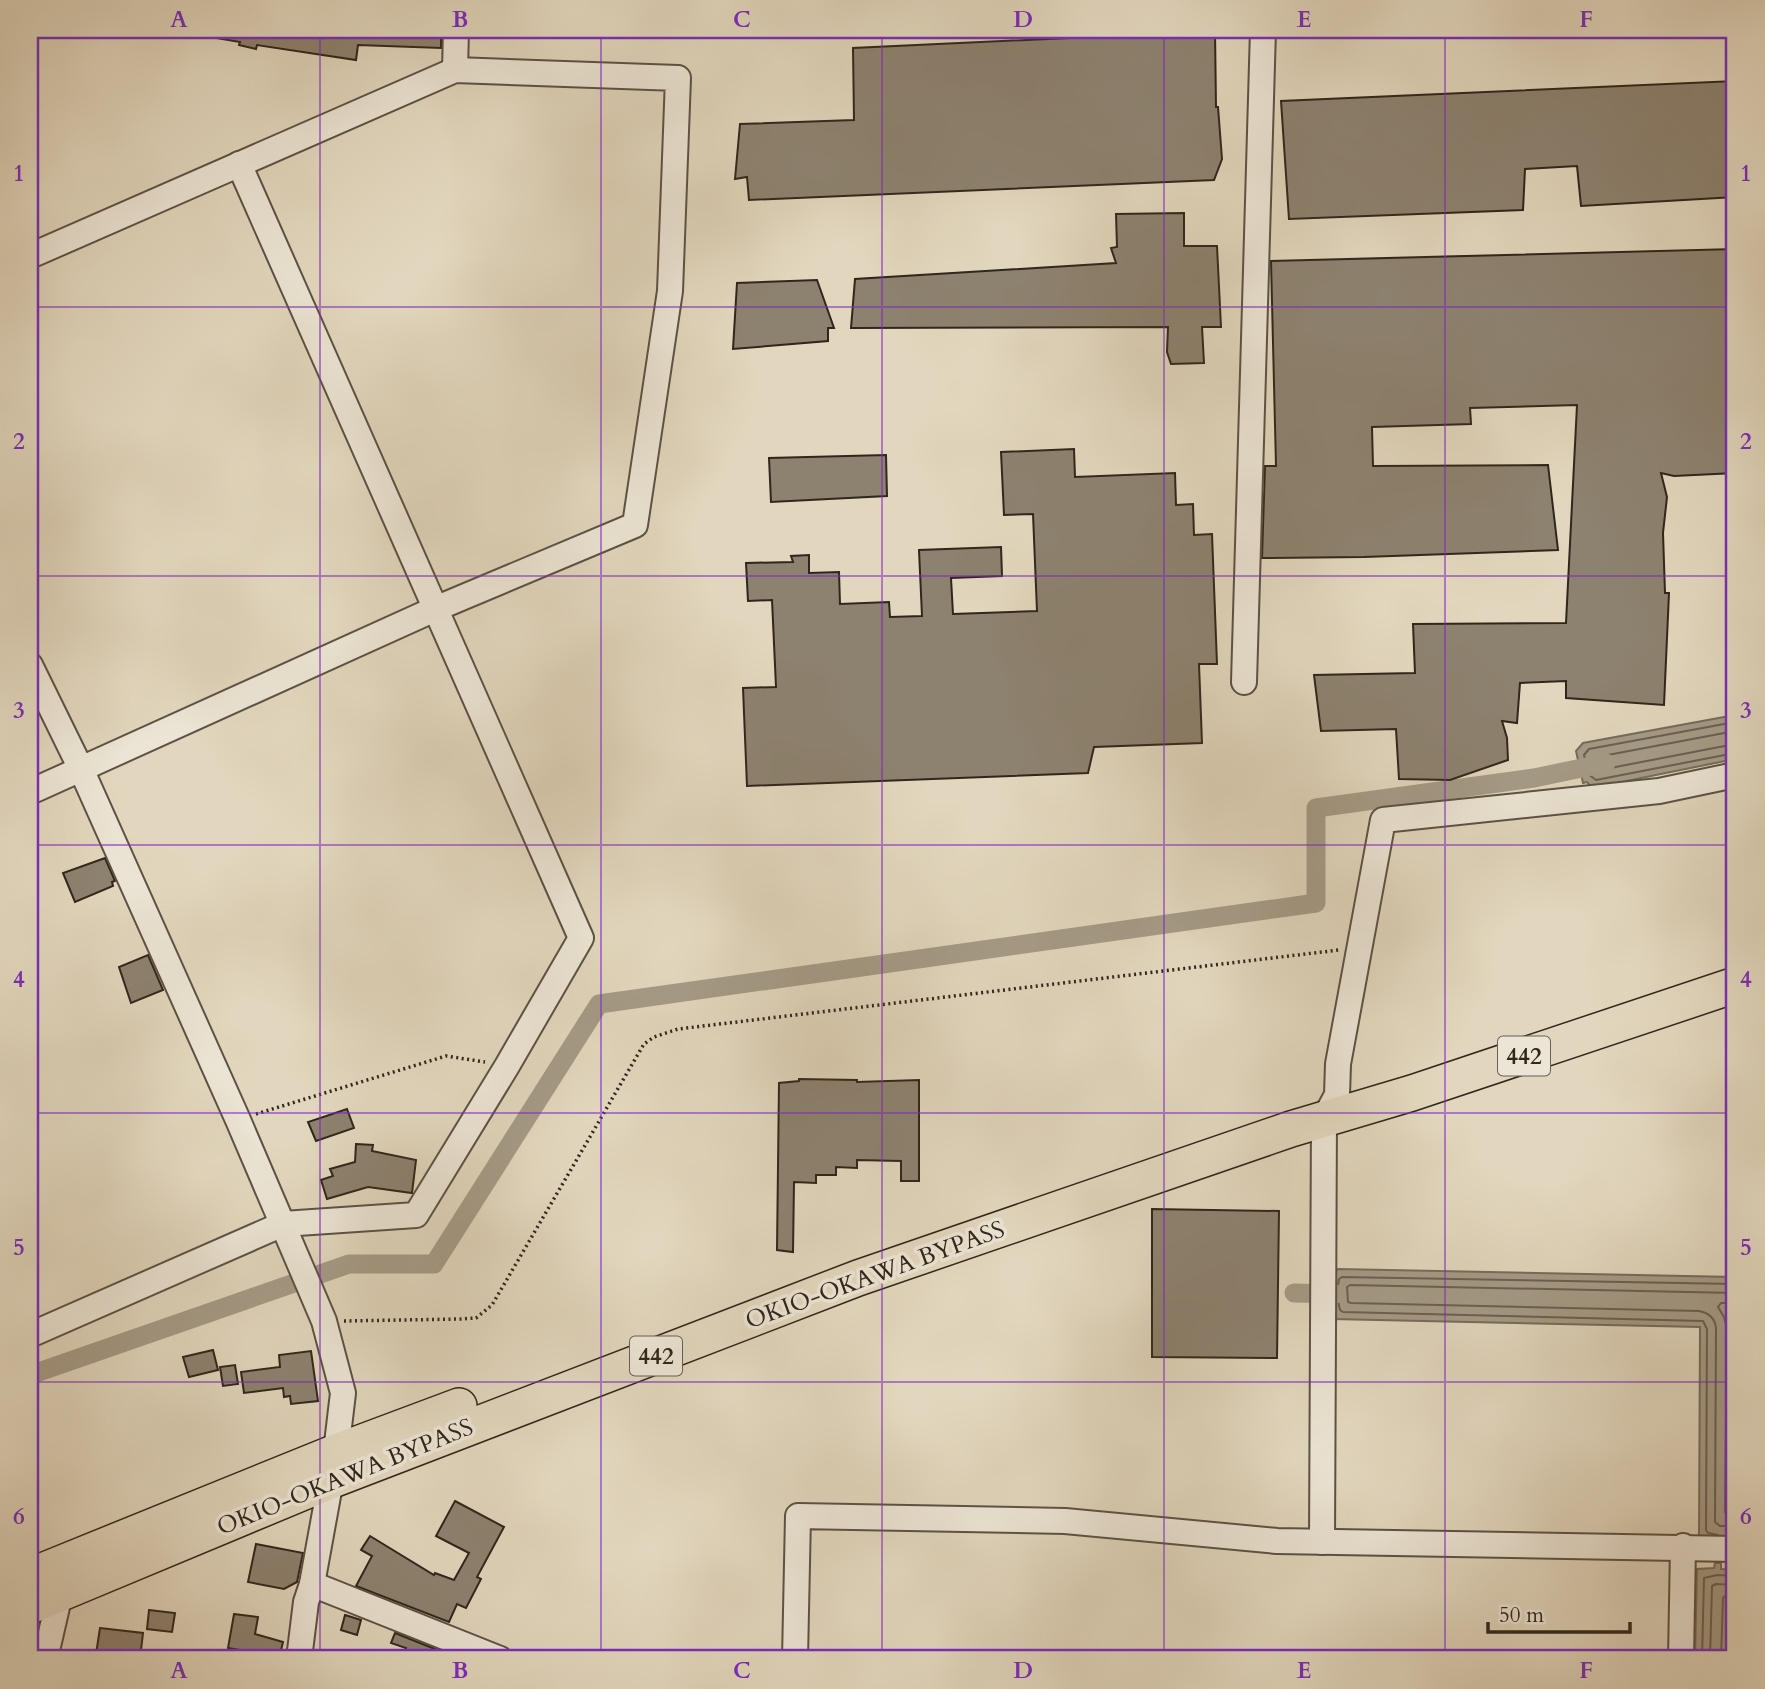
<svg xmlns="http://www.w3.org/2000/svg" width="1765" height="1689" viewBox="0 0 1765 1689" font-family="Cardo,serif">
<style>
.water{fill:#a59b87;stroke:#766c5c;stroke-width:2}
.lines{fill:none;stroke-linecap:round;stroke-linejoin:round}
.shore{stroke:#6a6051;stroke-width:2}
.canal{stroke:#a59b87;stroke-width:19}
.building{fill:#8d8270;stroke:#30261b;stroke-width:2}
.minor-casing{stroke:#5c5244;stroke-width:28}
.highway-casing{stroke:#30261b;stroke-width:38}
.path{stroke:#30261b;stroke-width:3.5;stroke-dasharray:2 3.5;stroke-linecap:butt}
.minor{stroke:#ece5d5;stroke-width:24}
.highway{stroke:#e2d7be;stroke-width:35}
.grid{fill:none;stroke:#7b2cbf;stroke-width:2;stroke-opacity:0.55}
.labels{text-anchor:middle;dominant-baseline:central;stroke-width:7;stroke-linejoin:round;paint-order:stroke}
.shield{fill:#ece5d5;stroke:#685f53;stroke-width:2}
.shield-label{font-size:23px;font-weight:bold;fill:#30261b}
.street-label{font-size:24px;fill:#30261b;stroke:#ece5d5}
.neatline{fill:none;stroke:#7b2cbf;stroke-width:2.5}
.grid-label{font-size:23px;text-anchor:middle;font-weight:bold;fill:#7b2cbf}
</style>
<rect width="100%" height="100%" fill="#e2d7be"/>
<filter id="stains"><feTurbulence type="fractalNoise" baseFrequency=".00286" numOctaves="4"/><feColorMatrix values="0 0 0 0 .2 0 0 0 0 .09 0 0 0 0 .02 0 0 0 .5 -.17"/></filter>
<radialGradient id="worn" r=".72"><stop offset=".6" stop-color="#630" stop-opacity="0"/><stop offset="1" stop-color="#630" stop-opacity=".3"/></radialGradient>
<g class="water">
<path d="M1735,715V759L1592,788L1587,782L1583,783L1576,751L1583,743Z"/>
<path d="M1338,1269L1735,1277V1541L1699,1540L1700,1327L1332,1319V1274Z"/>
<path d="M1715,1563H1721V1569L1735,1570V1659H1695L1697,1569L1714,1568Z"/>
</g>
<g class="lines">
<g class="shore">
<path d="M1735,722L1589,749L1584,755L1588,774L1596,780L1735,753"/>
<path d="M1735,731L1597,757L1594,760L1596,768L1600,770L1735,744"/>
<path d="M1337,1292L1339,1279L1342,1277L1735,1284"/>
<path d="M1735,1293L1350,1285L1347,1287L1348,1302L1351,1303L1699,1311C1709,1313 1715,1318 1716,1328L1715,1522L1720,1526H1735"/>
<path d="M1337,1296L1340,1310L1343,1312L1703,1321L1707,1329L1706,1530L1708,1533L1718,1535"/>
<path d="M1735,1303H1721L1718,1307L1724,1317L1727,1328L1725,1512L1728,1515H1735"/>
<path d="M1702,1659L1704,1578L1717,1575L1735,1576"/>
<path d="M1710,1659L1712,1586L1716,1584L1735,1585"/>
<path d="M1721,1659L1723,1598L1725,1596H1735"/>
</g>
<g class="canal">
<path d="M1294,1293L1335,1294"/>
<path d="M30,1375L349,1264H434L599,1004L1316,903V808L1534,778L1606,763"/>
</g>
</g>
<g class="building">
<path d="M217,30H441V48L358,45L356,60L257,45L256,49L239,45L240,42L216,38Z"/>
<path d="M1105,30H1215L1216,107H1218L1222,159L1214,180L749,200L747,177L735,179L740,124L854,120L853,48L1069,38V32H1106Z"/>
<path d="M1735,81V197L1581,206L1577,166L1525,169L1523,210L1289,219L1281,101Z"/>
<path d="M1184,213V246H1217L1221,327H1202L1204,363L1171,364L1167,352L1168,327L851,328L855,279L1116,263L1111,248L1117,247L1116,214Z"/>
<path d="M1735,249V473L1674,476L1661,473L1667,497L1663,533L1665,593H1669L1664,705L1566,698V681L1520,683L1517,723L1502,721L1507,738L1508,760L1450,780L1399,779L1396,729L1321,731L1314,675L1415,673L1413,624L1566,623L1577,405L1470,408L1471,424L1372,427L1373,466L1548,465L1558,550L1364,557L1262,558L1265,466H1276L1271,261Z"/>
<path d="M817,280L834,328H828V341L733,349L737,283Z"/>
<path d="M1074,449L1075,477L1175,473L1176,505L1193,504L1194,535L1212,534L1217,664H1199L1202,743L1094,747L1088,773L747,786L743,688L776,687L772,600L748,601L746,563L793,562L791,556L809,555V573L839,572L840,604L889,602L890,617L922,616L919,550L1001,547L1002,576L951,578L953,614L1037,611L1033,514L1004,515L1001,452Z"/>
<path d="M886,455L887,496L771,502L769,458Z"/>
<path d="M105,858L115,881L112,882L113,886L75,902L63,873Z"/>
<path d="M148,955L163,990L131,1003L119,967Z"/>
<path d="M799,1079L857,1080V1082L919,1080V1181H901V1161L857,1160V1168L836,1167V1175H816V1183L794,1182L793,1252L777,1250L779,1083L799,1081Z"/>
<path d="M347,1109L354,1128L316,1141L308,1122Z"/>
<path d="M356,1144L373,1145L372,1151L416,1160L412,1193L368,1187L327,1199L321,1180L333,1176L330,1169L355,1162Z"/>
<path d="M1152,1209L1279,1211L1277,1358L1152,1357Z"/>
<path d="M213,1350L218,1370L189,1377L183,1357Z"/>
<path d="M311,1351L318,1401L291,1404L290,1396L284,1397L283,1388L244,1393L241,1372L280,1367L279,1355Z"/>
<path d="M235,1365L238,1384L223,1386L220,1367Z"/>
<path d="M455,1501L504,1527L477,1577L481,1579L466,1608L457,1604L449,1622L356,1586L372,1556L361,1550L370,1536L434,1575L435,1573L454,1580L469,1553L436,1536Z"/>
<path d="M256,1544L303,1553L297,1582L284,1589L248,1582Z"/>
<path d="M149,1610L175,1613L172,1632L147,1629Z"/>
<path d="M234,1614L258,1617L255,1634L283,1642L279,1659H250L252,1652L228,1648Z"/>
<path d="M345,1615L361,1620L357,1635L341,1630Z"/>
<path d="M100,1628L143,1633L140,1659H118V1657L96,1654Z"/>
<path d="M395,1633L460,1659H401L406,1648L391,1643Z"/>
</g>
<g class="lines">
<g class="minor-casing">
<g id="minor">
<path d="M455,70L456,30"/>
<path d="M30,256L455,70L678,78L670,291L635,525L435,609L81,769L30,665"/>
<path d="M1244,682L1263,30"/>
<path d="M30,792L81,769L238,1120L324,1321L343,1393L336,1452L312,1584L306,1602L299,1659"/>
<path d="M30,1335L283,1224L416,1215L507,1066L581,938L239,164"/>
<path d="M1322,1542L1324,1119L1337,1095L1338,1064L1383,820L1659,791L1735,775"/>
<path d="M312,1584L500,1659"/>
<path d="M45,1659L60,1594"/>
<path d="M795,1659L798,1516L1065,1521L1277,1541L1735,1549"/>
<path d="M1681,1659L1683,1546"/>
</g>
</g>
<g class="highway-casing">
<g id="highway">
<path d="M30,1576L336,1452L459,1406"/>
<path d="M30,1606L330,1481L858,1278L1291,1129L1412,1093L1735,985"/>
</g>
</g>
<g class="path">
<path d="M256,1114L446,1056L485,1062"/>
<path d="M344,1321L460,1319L476,1318L492,1305L644,1044L654,1037L678,1029L1339,950"/>
</g>
<use href="#minor" class="minor"/>
<use href="#highway" class="highway"/>
</g>
<path class="grid" d="M320,30V1659M601,30V1659M882,30V1659M1164,30V1659M1445,30V1659M30,307H1735M30,576H1735M30,845H1735M30,1113H1735M30,1382H1735"/>
<g class="labels">
<g class="shield">
<rect x="1498" y="1036.5" width="52" height="39" rx="5"/>
<rect x="630" y="1336.5" width="52" height="39" rx="5"/>
</g>
<g class="shield-label">
<text x="1524" y="1056">442</text>
<text x="656" y="1356">442</text>
</g>
<g class="street-label">
<text transform="translate(875 1275) rotate(-20)">OKIO-OKAWA BYPASS</text>
<text transform="translate(345 1477) rotate(-22)">OKIO-OKAWA BYPASS</text>
</g>
</g>
<rect width="1765" height="1689" fill="none" stroke="#e2d7be" stroke-width="77"/>
<path d="M1488 1622v10h142v-10" fill="none" stroke="#30261b" stroke-width="3.5"/>
<text x="1499" y="1622" font-size="21" fill="#30261b" stroke="#ece5d5" stroke-width="5" paint-order="stroke">50 m</text>
<rect x="38" y="38" width="1688" height="1612" class="neatline"/>
<g class="grid-label">
<text x="179" y="27">A</text>
<text x="460" y="27">B</text>
<text x="742" y="27">C</text>
<text x="1023" y="27">D</text>
<text x="1304" y="27">E</text>
<text x="1586" y="27">F</text>
<text x="19" y="181">1</text>
<text x="1746" y="181">1</text>
<text x="19" y="449">2</text>
<text x="1746" y="449">2</text>
<text x="19" y="718">3</text>
<text x="1746" y="718">3</text>
<text x="19" y="987">4</text>
<text x="1746" y="987">4</text>
<text x="19" y="1255">5</text>
<text x="1746" y="1255">5</text>
<text x="19" y="1524">6</text>
<text x="1746" y="1524">6</text>
<text x="179" y="1678">A</text>
<text x="460" y="1678">B</text>
<text x="742" y="1678">C</text>
<text x="1023" y="1678">D</text>
<text x="1304" y="1678">E</text>
<text x="1586" y="1678">F</text>
</g>
<rect width="100%" height="100%" filter="url(#stains)"/>
<rect width="100%" height="100%" fill="url(#worn)"/>
</svg>
